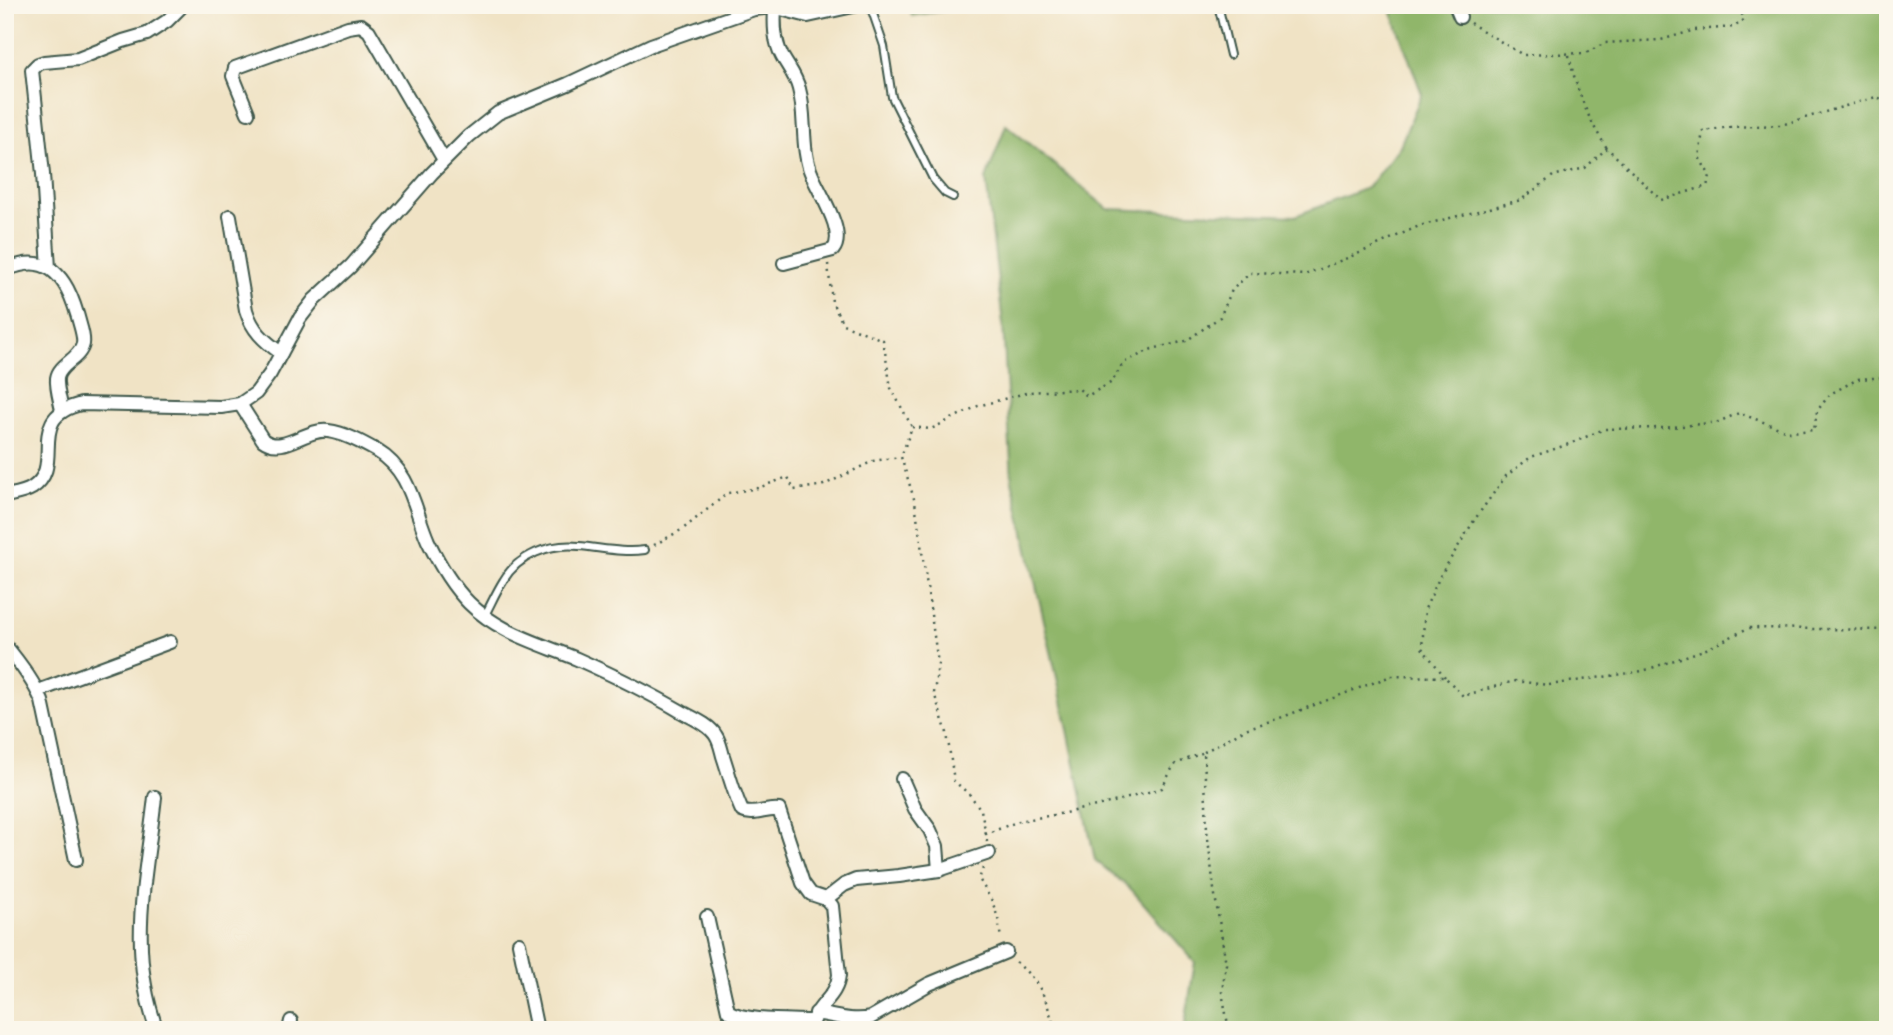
<svg xmlns="http://www.w3.org/2000/svg" width="1893" height="1035" viewBox="0 0 1893 1035" font-family="'Comic Neue',sans-serif">
<style>
.forest{fill:#90b66b;stroke:#587a50;stroke-width:2}
.lines{fill:none;stroke-linecap:round;stroke-linejoin:round}
.service-casing{stroke:#3e564a;stroke-width:10}
.minor-casing{stroke:#3e564a;stroke-width:16}
.path{stroke:#3e564a;stroke-width:2.5;stroke-dasharray:2 5;stroke-linecap:butt}
.service{stroke:#fff;stroke-width:6}
.minor{stroke:#fff;stroke-width:12}
</style>
<rect width="100%" height="100%" fill="#fbf7ec"/>
<filter id="ink" filterUnits="userSpaceOnUse"><feTurbulence type="fractalNoise" baseFrequency=".0143" numOctaves="2"/><feDisplacementMap in="SourceGraphic" scale="14" xChannelSelector="R" yChannelSelector="G"/><feConvolveMatrix kernelMatrix="1 2 1 2 8 2 1 2 1" color-interpolation-filters="sRGB"/></filter>
<filter id="wash" filterUnits="userSpaceOnUse"><feTurbulence type="fractalNoise" baseFrequency=".00686" numOctaves="4" result="noise"/><feDisplacementMap in="SourceGraphic" scale="28" xChannelSelector="R" yChannelSelector="G"/><feGaussianBlur stdDeviation="1.57" result="paint"/><feColorMatrix in="noise" values="0 0 0 0 0 0 0 0 0 0 0 0 0 0 0 0 0 1.4 0 .05"/><feComposite in="paint" operator="in"/></filter>
<g filter="url(#wash)">
<rect width="100%" height="100%" fill="#f0e3c5"/>
<g class="forest">
<path d="M908,5H980L912,16Z"/>
<path d="M1389,5H1888V1030H1184L1195,962L1132,890L1095,860L1058,682L1012,480L1003,324L986,179L1006,125L1108,209L1295,216L1367,188L1400,146L1422,94Z"/>
</g>
</g>
<g filter="url(#ink)">
<g class="lines">
<g class="service-casing">
<g id="service">
<path d="M870,5L884,46L892,97L933,179L945,193L953,197"/>
<path d="M1218,5L1230,55"/>
<path d="M485,615C491,604 496,592 503,581C518,555 550,543 579,546C602,548 622,553 645,550"/>
</g>
</g>
<g class="minor-casing">
<g id="minor">
<path d="M1455,5L1460,17"/>
<path d="M775,8C774,24 774,41 782,56C788,67 796,76 799,89C807,117 800,148 812,175C819,193 847,233 833,250L784,263"/>
<path d="M248,113L233,76L235,68L348,27L361,25L369,31L444,160"/>
<path d="M230,216L246,310C252,330 264,341 281,353"/>
<path d="M49,268L43,174L32,70L38,64L44,62L78,59L123,41L147,34L167,21L181,7"/>
<path d="M5,270C15,266 26,262 37,264C65,268 75,305 81,328C82,332 84,339 83,344C80,359 59,364 57,378C56,387 60,400 62,410"/>
<path d="M240,404L263,440C283,455 306,428 328,431C345,433 363,443 377,451C411,471 414,509 428,541C439,564 451,585 469,603C499,633 539,643 577,659C613,675 648,692 682,712C693,718 710,725 716,736C720,742 721,749 723,756C729,774 734,794 742,811C754,817 766,808 779,810L803,883L811,894L826,899L832,906L839,975C836,1001 814,1003 812,1030"/>
<path d="M5,496C14,494 24,493 32,488C67,465 23,418 81,404L221,407L240,404L256,393L270,374L300,318L314,300L351,266L432,173L469,136L498,113L568,84L651,45L754,9L773,7L808,16L858,5"/>
<path d="M5,645C20,663 33,680 42,701L76,860"/>
<path d="M38,691L170,642"/>
<path d="M902,779L915,809L930,830L937,846L939,870"/>
<path d="M155,797C146,879 127,949 157,1030"/>
<path d="M826,899L844,885L856,880L899,876L939,870L989,853"/>
<path d="M707,917L728,1011C745,1022 791,1020 813,1021"/>
<path d="M519,943L537,1030"/>
<path d="M816,1013C834,1016 853,1022 870,1018L929,984L1006,952"/>
<path d="M289,1030L291,1021"/>
</g>
</g>
<g class="path">
<path d="M1470,23L1523,55L1586,53L1605,43L1661,40L1695,30L1734,27L1744,20L1739,5"/>
<path d="M1569,55C1576,89 1588,120 1607,148"/>
<path d="M828,264L832,302L843,324L883,340L891,388L912,427L901,457L915,502L938,664L934,693L947,733L954,781L970,795L981,810L986,834"/>
<path d="M912,427L931,429L978,406L1029,392L1079,389L1087,396L1112,382L1123,363L1152,349L1186,341L1220,317L1232,290L1250,273L1305,275L1362,252L1419,226L1521,200L1553,176L1585,168L1607,148L1661,200L1707,186L1710,176L1699,157L1703,131L1730,127L1781,125L1876,97L1888,101"/>
<path d="M654,545L683,529L728,493L758,488L788,477L794,490L824,485L873,461L900,457"/>
<path d="M1445,677L1422,648L1425,609L1440,576L1475,519L1506,476L1531,457L1572,443L1604,429L1663,428L1718,422L1739,413L1790,432L1814,430L1817,411L1830,394L1858,379L1888,377"/>
<path d="M1204,752L1245,729L1280,718L1391,676L1445,677L1463,696L1514,681L1549,685L1643,671L1709,648L1748,628L1888,630"/>
<path d="M987,842L986,834L1019,821L1065,813L1118,801L1162,788L1174,765L1204,752L1207,830L1214,889L1226,964L1222,992L1229,1030"/>
<path d="M983,868L979,879L992,901L998,918L1001,939"/>
<path d="M1016,962C1043,986 1045,996 1055,1030"/>
</g>
<use href="#service" class="service"/>
<use href="#minor" class="minor"/>
</g>
</g>
<rect width="1893" height="1035" fill="none" stroke="#fbf7ec" stroke-width="28"/>
</svg>
